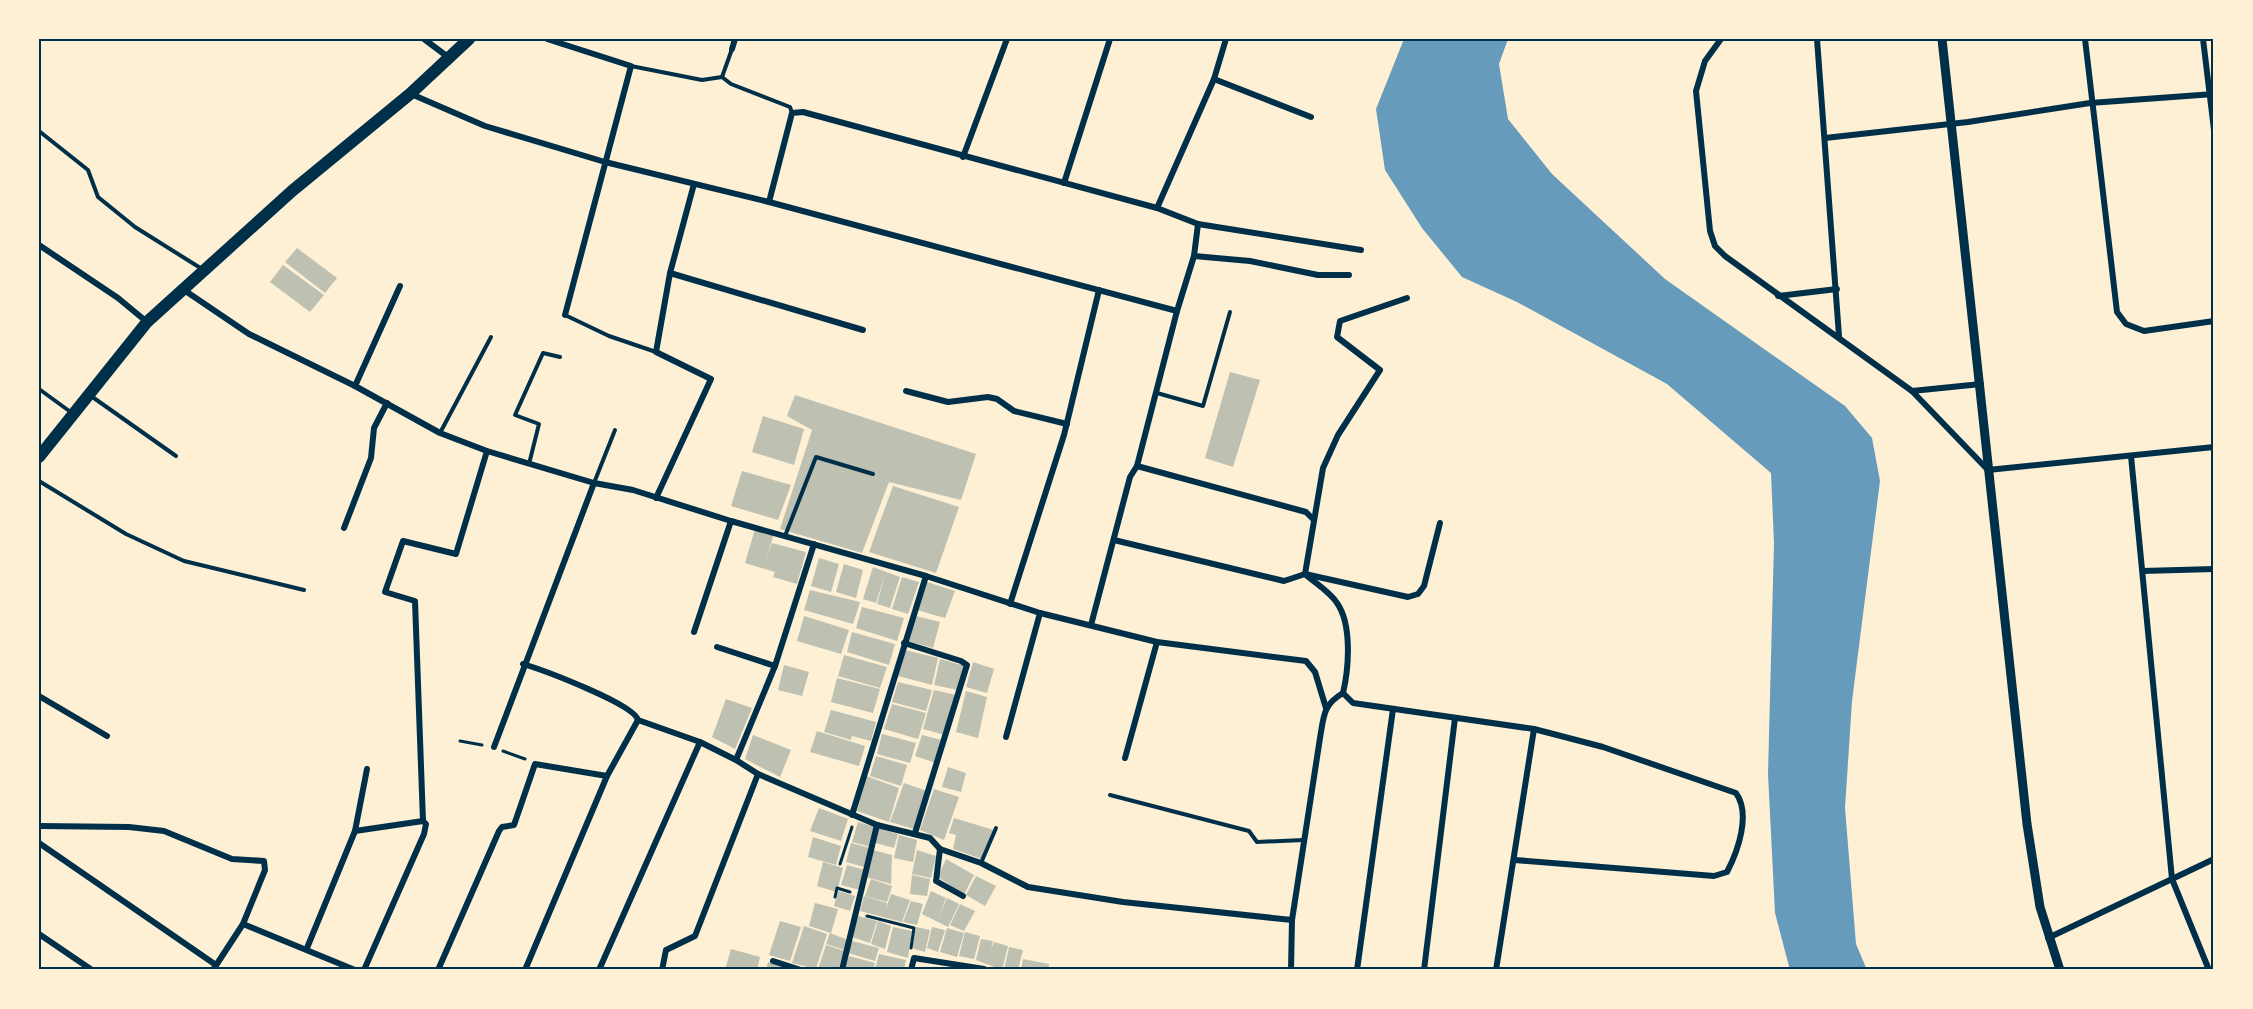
<svg xmlns="http://www.w3.org/2000/svg" width="2253" height="1009" viewBox="0 0 2253 1009" font-family="'Zilla Slab',serif">
<style>
.water{fill:#669bbc}
.building{fill:#bec0b2}
.lines{fill:none;stroke-linecap:round;stroke-linejoin:round}
.path{stroke:#003049;stroke-width:3}
.service{stroke:#003049;stroke-width:4}
.minor{stroke:#003049;stroke-width:6}
.tertiary{stroke:#003049;stroke-width:9}
.primary{stroke:#003049;stroke-width:12}
.neatline{fill:none;stroke:#003049;stroke-width:2}
</style>
<rect width="100%" height="100%" fill="#fdf0d5"/>
<path class="water" d="M1404,39H1508L1499,64L1508,119L1552,174L1665,279L1845,406L1872,438L1880,481L1852,701L1845,808L1856,944L1867,970H1790L1775,913L1768,774L1774,543L1771,473L1667,384L1517,302L1462,277L1422,228L1385,170L1376,109Z"/>
<g class="building">
<path d="M297,248L337,278L325,293L285,262Z"/>
<path d="M283,265L324,295L310,312L270,282Z"/>
<path d="M1230,372L1260,380L1233,467L1205,458Z"/>
<path d="M795,395L976,454L961,500L889,482L862,553L780,529L812,430L787,416Z"/>
<path d="M763,416L804,429L794,465L752,452Z"/>
<path d="M742,471L791,485L778,520L731,506Z"/>
<path d="M893,486L959,507L936,573L869,552Z"/>
<path d="M755,529L774,534L766,559L772,543L806,552L797,584L773,577L775,572L745,563Z"/>
<path d="M819,558L839,564L831,592L811,586Z"/>
<path d="M844,564L863,570L856,598L836,592Z"/>
<path d="M873,567L900,577L890,608L877,604L885,574L876,603L863,599Z"/>
<path d="M902,577L919,582L908,614L892,609Z"/>
<path d="M927,582L955,591L945,618L934,615L938,603L934,615L918,610Z"/>
<path d="M810,590L860,602L853,624L804,610Z"/>
<path d="M862,607L904,618L897,641L856,628Z"/>
<path d="M804,616L849,630L841,654L797,641Z"/>
<path d="M916,616L940,622L933,648L908,641Z"/>
<path d="M852,632L895,644L889,665L847,652Z"/>
<path d="M905,650L938,658L932,685L898,676Z"/>
<path d="M844,655L887,667L880,688L838,676Z"/>
<path d="M940,659L965,666L958,690L934,685Z"/>
<path d="M973,662L994,669L987,693L966,687Z"/>
<path d="M784,665L809,672L802,696L778,690Z"/>
<path d="M837,678L880,689L873,713L831,702Z"/>
<path d="M898,682L932,690L926,711L892,702Z"/>
<path d="M934,690L956,695L945,735L923,729Z"/>
<path d="M966,691L987,697L978,738L956,732Z"/>
<path d="M726,699L752,708L735,749L712,737Z"/>
<path d="M892,704L926,713L918,739L884,729Z"/>
<path d="M831,710L876,722L871,741L852,736L851,740L824,732Z"/>
<path d="M817,731L865,746L859,766L810,752Z"/>
<path d="M882,734L916,743L910,763L877,754Z"/>
<path d="M753,735L791,750L780,777L745,759Z"/>
<path d="M922,735L942,740L936,763L915,756Z"/>
<path d="M876,756L907,765L901,786L870,776Z"/>
<path d="M948,767L966,773L961,792L942,787Z"/>
<path d="M866,776L899,788L889,822L857,811Z"/>
<path d="M904,783L927,791L914,829L890,822Z"/>
<path d="M934,789L959,797L944,840L920,830Z"/>
<path d="M819,808L848,819L841,841L810,831Z"/>
<path d="M954,818L997,831L982,859L953,849L956,835L949,833Z"/>
<path d="M858,822L898,834L894,848L872,842L871,847L852,842Z"/>
<path d="M899,835L917,840L913,862L894,858Z"/>
<path d="M813,837L841,846L836,865L808,857Z"/>
<path d="M851,843L870,848L864,867L846,862Z"/>
<path d="M873,850L892,855L891,884L866,877Z"/>
<path d="M917,850L936,856L931,878L912,874Z"/>
<path d="M946,859L974,875L964,895L938,877Z"/>
<path d="M823,862L843,868L837,892L817,886Z"/>
<path d="M847,865L865,870L860,890L841,885Z"/>
<path d="M912,875L930,879L927,896L910,894Z"/>
<path d="M976,876L996,886L985,906L966,895Z"/>
<path d="M871,879L892,886L887,902L865,896Z"/>
<path d="M838,891L855,896L850,911L834,906Z"/>
<path d="M931,891L946,898L938,918L947,898L959,904L948,927L922,914Z"/>
<path d="M891,894L910,900L902,922L860,911L864,896L887,903L885,911Z"/>
<path d="M911,901L923,904L917,925L903,922Z"/>
<path d="M815,903L838,909L831,933L809,926Z"/>
<path d="M960,904L975,911L964,931L950,925Z"/>
<path d="M858,916L877,921L870,943L852,937Z"/>
<path d="M780,921L801,927L790,961L769,955Z"/>
<path d="M878,921L891,926L885,949L871,944Z"/>
<path d="M804,926L827,934L816,969L792,963Z"/>
<path d="M893,927L912,931L908,958L887,952Z"/>
<path d="M916,927L930,930L925,952L912,948Z"/>
<path d="M932,927L945,930L938,952L927,948Z"/>
<path d="M947,928L964,933L957,957L940,952Z"/>
<path d="M965,932L980,936L974,959L959,956Z"/>
<path d="M830,933L848,940L845,950L826,944Z"/>
<path d="M981,939L993,941L991,949L994,942L1008,946L1002,970L976,960Z"/>
<path d="M852,941L879,948L875,961L848,953Z"/>
<path d="M826,945L845,951L838,970L818,969Z"/>
<path d="M1009,947L1023,950L1018,970H1004Z"/>
<path d="M731,949L760,957L757,970H725Z"/>
<path d="M879,954L906,960L904,970H875Z"/>
<path d="M849,956L875,963L873,970H844Z"/>
<path d="M1023,959L1049,964L1048,970H1021Z"/>
<path d="M768,962L788,968L787,970H766Z"/>
</g>
<g class="lines">
<g class="path">
<path d="M460,741L482,745"/>
<path d="M503,751L525,759"/>
<path d="M840,864L852,827"/>
<path d="M835,897L837,888L850,892"/>
<path d="M867,916L914,928L911,948"/>
</g>
<g class="service">
<path d="M631,66L702,80L722,77L731,84L790,107L792,113"/>
<path d="M722,77L732,49"/>
<path d="M39,131L88,170L98,197L135,227L202,269"/>
<path d="M565,315L609,336L656,352"/>
<path d="M39,389L72,413"/>
<path d="M1157,393L1203,406L1230,312"/>
<path d="M91,396L176,456"/>
<path d="M440,433L491,337"/>
<path d="M529,464L539,424L515,415L543,353L560,357"/>
<path d="M39,481L126,534L184,561L304,590"/>
<path d="M594,483L615,430"/>
<path d="M785,536L816,457L873,474"/>
<path d="M1110,795L1249,831L1257,842L1304,840"/>
<path d="M981,863L996,828"/>
</g>
<g class="minor">
<path d="M424,39L448,57"/>
<path d="M547,39L631,66L565,315"/>
<path d="M1721,39L1705,61L1696,91L1710,231L1715,246L1725,256L1912,391L1988,470L2214,447"/>
<path d="M1817,39L1839,336"/>
<path d="M2085,39L2117,312L2126,324L2144,331L2214,321"/>
<path d="M2203,39L2214,130"/>
<path d="M732,49L735,39"/>
<path d="M1214,79L1311,117"/>
<path d="M411,94L485,126L605,162L769,202L1177,311L1137,466"/>
<path d="M1825,138L1968,122L2090,103L2214,94"/>
<path d="M963,157L1007,39"/>
<path d="M1064,183L1110,39"/>
<path d="M769,202L792,113L803,112L1157,208L1198,224L1361,250"/>
<path d="M1157,208L1214,79L1226,39"/>
<path d="M39,245L118,298L147,322"/>
<path d="M1194,256L1250,261L1318,275H1349"/>
<path d="M670,273L863,330"/>
<path d="M184,290L249,334L355,386L440,433L487,451L594,483L633,490L731,521L926,576L1040,613L1157,642L1306,661L1315,672L1326,708"/>
<path d="M1778,296L1837,289"/>
<path d="M1177,311L1194,256L1198,224"/>
<path d="M355,386L400,286"/>
<path d="M906,391L948,402L988,397L997,399L1014,411L1067,424"/>
<path d="M1912,391L1981,384"/>
<path d="M2131,456L2172,879L2209,970"/>
<path d="M656,498L711,379L656,352L670,273L694,184"/>
<path d="M344,528L371,458L374,428L387,403"/>
<path d="M1114,540L1284,581L1305,574L1408,597L1418,594L1424,586L1440,523"/>
<path d="M2143,571L2214,569"/>
<path d="M1010,604L1064,435L1099,290"/>
<path d="M1091,625L1130,477L1137,466L1306,512L1313,519"/>
<path d="M694,632L731,521"/>
<path d="M904,643L961,661L967,665L915,833"/>
<path d="M717,647L775,666"/>
<path d="M523,664C543,670 634,704 638,720L700,742L736,760L758,774L877,825L930,838L940,849L981,863L1028,887L1123,902L1292,920"/>
<path d="M1343,693L1353,703L1534,729L1603,747L1736,793C1751,814 1738,851 1727,872L1714,876L1515,860"/>
<path d="M1343,693C1349,668 1352,624 1337,603C1330,592 1315,583 1305,574L1323,468L1338,435L1380,370L1337,337L1340,321L1407,298"/>
<path d="M39,696L107,736"/>
<path d="M1006,737L1040,613"/>
<path d="M494,747L594,483"/>
<path d="M1125,758L1157,642"/>
<path d="M736,760L775,666L814,544"/>
<path d="M852,815L926,576"/>
<path d="M423,821L415,601L385,592L403,541L456,554L487,451"/>
<path d="M39,826L129,827L164,831L232,859L264,861L265,870L243,924L213,970"/>
<path d="M355,831L367,769"/>
<path d="M39,843L216,965"/>
<path d="M940,849L936,881L963,896"/>
<path d="M243,924L355,970"/>
<path d="M39,934L92,970"/>
<path d="M2048,938L2214,859"/>
<path d="M307,948L355,831L423,821L426,824L424,834L364,970"/>
<path d="M773,961L801,970"/>
<path d="M438,970L499,831L502,827L514,825L535,764L607,776"/>
<path d="M525,970L607,776L638,720"/>
<path d="M599,970L700,742"/>
<path d="M662,970L666,950L695,936L758,774"/>
<path d="M842,970L877,825"/>
<path d="M911,970L914,958L984,969"/>
<path d="M1291,970L1292,920L1320,738C1324,715 1323,705 1343,693"/>
<path d="M1357,970L1393,709"/>
<path d="M1424,970L1455,718"/>
<path d="M1496,970L1534,729"/>
</g>
<path class="tertiary" d="M1942,39L2027,824L2040,907L2060,970"/>
<path class="primary" d="M39,457L147,322L292,191L410,94L469,39"/>
</g>
<rect width="2253" height="1009" fill="none" stroke="#fdf0d5" stroke-width="81"/>
<rect x="40" y="40" width="2172" height="928" class="neatline"/>
</svg>
